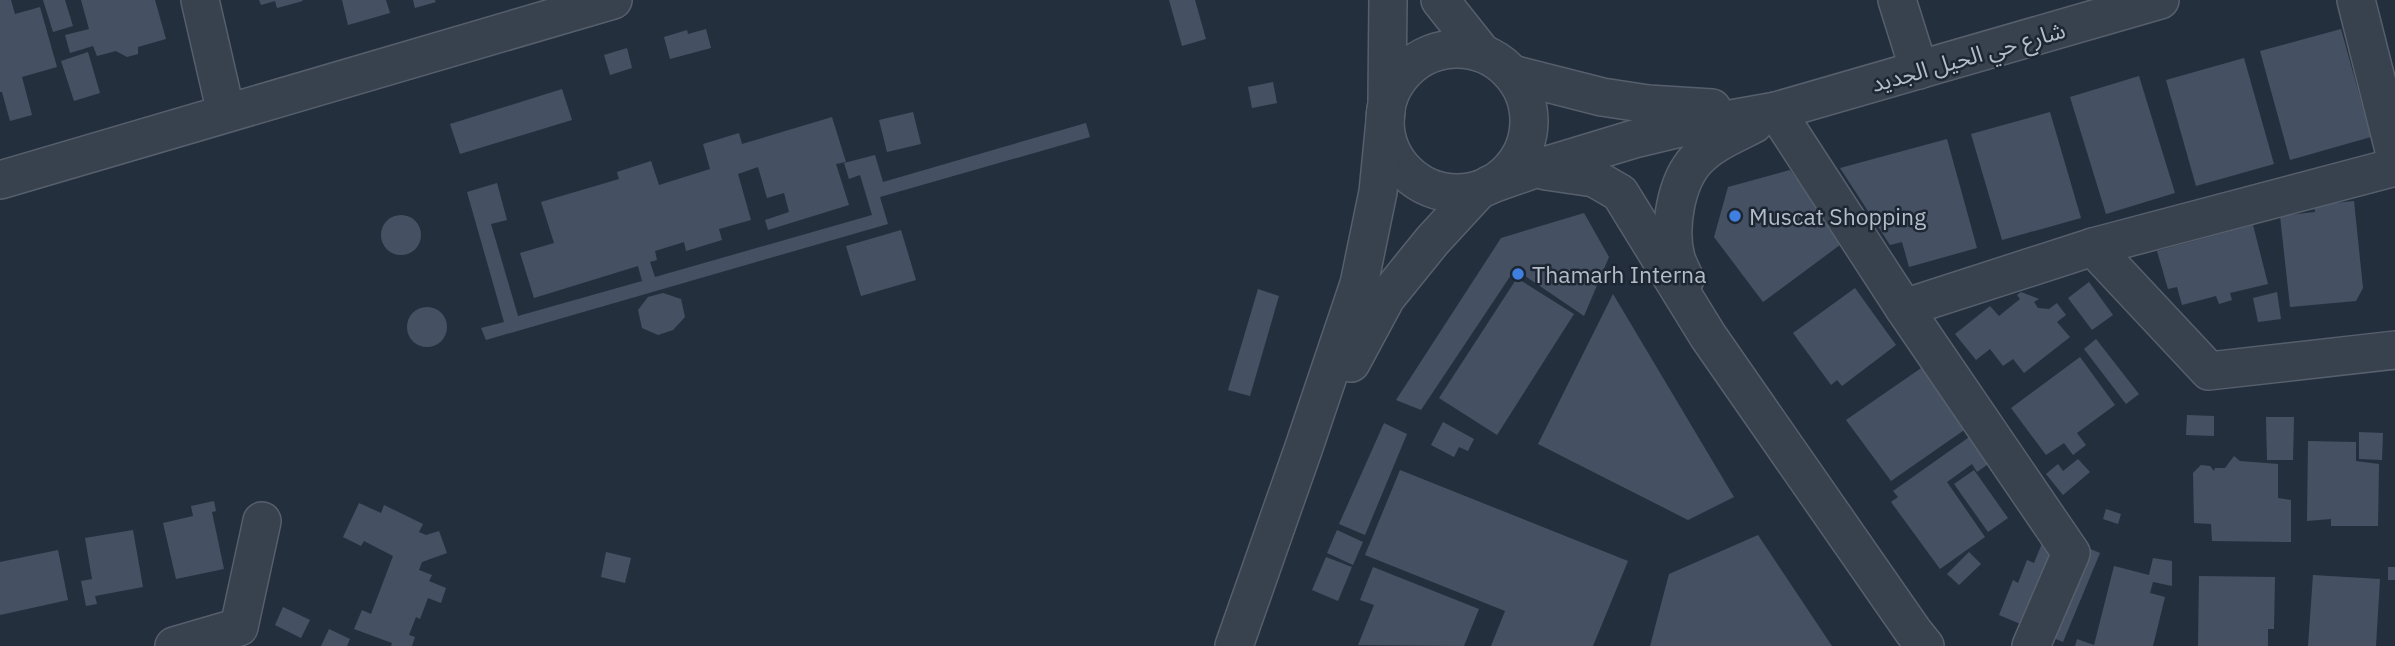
<svg xmlns="http://www.w3.org/2000/svg" width="2395" height="646" viewBox="0 0 2395 646" font-family="'IBM Plex Sans','Noto Sans Arabic',sans-serif">
<style>
.building{fill:#455162}
.lines{fill:none;stroke-linecap:round;stroke-linejoin:round}
.minor-casing{stroke:#565f6c;stroke-width:40}
.minor{stroke:#38414e;stroke-width:37}
.shop-dot{fill:#3f7fe0;stroke:#1d2633;stroke-width:2.5}
.labels{text-anchor:middle;dominant-baseline:central;stroke-width:5;stroke-linejoin:round;paint-order:stroke}
.street-label{font-size:23px;fill:#b4bcc9;stroke:#1d2633}
.poi-label{font-size:23px;fill:#b4bcc9;stroke:#1d2633;text-anchor:start}
</style>
<rect width="100%" height="100%" fill="#242f3e"/>
<g class="building">
<path d="M0,0H11L15,14L40,7L57,67L22,77L32,115L10,121L2,92H0Z"/>
<path d="M43,0H65L73,26L53,32Z"/>
<path d="M81,0H155L166,39L138,47V54L127,57L116,51L97,56L93,46L70,53L65,35L89,29Z"/>
<path d="M259,0H302L303,1L277,8L275,1L261,5Z"/>
<path d="M342,0H386L390,13L348,25Z"/>
<path d="M413,0H435L436,2L415,8Z"/>
<path d="M1169,0H1195L1206,39L1182,46Z"/>
<path d="M706,29L711,48L670,59L664,37L687,30L688,34Z"/>
<path d="M2341,29L2371,137L2290,160L2260,51Z"/>
<path d="M627,48L632,68L610,75L604,55Z"/>
<path d="M88,52L100,93L74,101L61,61Z"/>
<path d="M2244,58L2274,164L2196,186L2166,80Z"/>
<path d="M2139,76L2175,193L2106,214L2070,97Z"/>
<path d="M1273,82L1277,103L1252,108L1248,87Z"/>
<path d="M562,89L572,120L460,154L450,124Z"/>
<path d="M913,112L921,144L887,152L879,120Z"/>
<path d="M2050,112L2081,218L2002,240L1971,134Z"/>
<path d="M832,117L846,162L836,164L849,205L768,230L765,220L789,212L784,193L767,198L758,167L738,174L751,220L719,229L722,240L686,251L684,242L655,251L657,260L650,262L655,277L872,215L860,175L849,179L844,163L875,155L883,182L1086,123L1090,137L880,197L888,224L486,340L481,328L504,322L467,192L497,183L507,220L491,224L518,316L642,281L638,266L534,298L520,253L554,243L541,202L619,179L617,172L651,161L659,185L710,169L703,144L739,133L742,144Z"/>
<path d="M1947,139L1977,248L1909,267L1902,242L1890,245L1840,168Z"/>
<path d="M1790,170L1844,242L1763,302L1714,237L1728,187Z"/>
<path d="M2354,201L2363,288L2356,301L2290,307L2280,216L2315,212L2314,205Z"/>
<path d="M1584,213L1609,257L1584,316L1515,269L1421,410L1396,400L1501,238Z"/>
<circle cx="401" cy="235" r="20"/>
<path d="M2253,225L2268,284L2230,293L2232,300L2219,304L2216,296L2182,305L2177,287L2168,289L2157,251Z"/>
<path d="M901,230L916,280L861,296L846,246Z"/>
<path d="M1517,278L1574,314L1497,435L1439,398Z"/>
<path d="M2089,282L2113,315L2092,330L2068,298Z"/>
<path d="M1855,288L1896,345L1842,386L1837,380L1831,385L1793,333Z"/>
<path d="M1258,289L1279,296L1250,396L1228,390Z"/>
<path d="M2021,292L2039,299L2034,302L2038,308L2049,309L2057,303L2066,315L2057,322L2070,337L2024,373L2013,359L2003,366L1990,349L1976,360L1955,334L1990,306L1999,316L2020,299L2017,295Z"/>
<path d="M2277,292L2281,319L2258,322L2253,298Z"/>
<path d="M663,293L681,299L685,317L673,330L658,335L642,328L638,310L648,297Z"/>
<path d="M1613,294L1734,497L1688,520L1538,444Z"/>
<circle cx="427" cy="327" r="20"/>
<path d="M2096,339L2139,394L2126,404L2084,349Z"/>
<path d="M2080,357L2115,405L2077,433L2086,445L2073,455L2064,443L2046,455L2011,408Z"/>
<path d="M1927,364L1970,426L1891,481L1846,420Z"/>
<path d="M2187,415L2214,416V436L2186,435Z"/>
<path d="M2266,417H2294L2293,460H2267Z"/>
<path d="M1443,422L1474,439L1468,451L1459,447L1454,457L1431,445Z"/>
<path d="M1384,423L1407,434L1365,535L1339,524Z"/>
<path d="M1982,428L2001,455L1977,472L1972,464L1947,482L1985,537L1940,569L1891,502L1898,497L1893,491Z"/>
<path d="M2359,432L2383,433L2382,460L2359,459Z"/>
<path d="M2308,441L2356,442V461L2379,464L2378,526H2331V519L2307,521Z"/>
<path d="M2234,456L2240,461L2278,464V498L2291,500V542L2212,541L2211,524L2194,523L2193,473L2201,465L2210,466L2214,471L2215,468H2225Z"/>
<path d="M2078,459L2090,472L2063,495L2046,474L2058,464L2063,471Z"/>
<path d="M1400,470L1628,561L1593,646H1491L1505,611L1365,555Z"/>
<path d="M1974,470L2008,518L1988,532L1954,484Z"/>
<path d="M214,501L216,511L212,512L224,569L176,579L163,523L193,516L191,506Z"/>
<path d="M359,503L381,513L384,505L423,524L419,532L426,535L439,531L447,553L422,562L419,570L432,575L429,581L446,588L441,603L428,598L420,619L416,617L409,635L415,637L412,646H391L392,643L354,629L362,610L371,614L393,556L364,541L361,546L343,537Z"/>
<path d="M2106,509L2121,514L2118,524L2103,519Z"/>
<path d="M133,530L143,587L95,596L97,604L86,606L81,581L92,579L85,538Z"/>
<path d="M1337,530L1363,542L1353,565L1327,553Z"/>
<path d="M2047,531L2100,553L2063,642L1999,615L2013,580L2018,583L2027,560L2034,563Z"/>
<path d="M1758,535L1832,646H1650L1669,574Z"/>
<path d="M58,550L68,600L0,615V562Z"/>
<path d="M606,552L631,558L625,583L601,577Z"/>
<path d="M1969,552L1981,564L1959,585L1947,574Z"/>
<path d="M1326,557L1352,567L1338,601L1312,590Z"/>
<path d="M2153,558L2172,561V586L2153,582L2150,593L2165,597L2153,646H2075L2077,639L2094,645L2114,566L2149,575Z"/>
<path d="M1373,567L1479,609L1464,646L1358,645L1374,605L1360,600Z"/>
<rect x="2388" y="567" width="7" height="13"/>
<path d="M2313,575L2380,579L2376,646H2308Z"/>
<path d="M2199,576L2275,577L2274,629H2268V646H2198Z"/>
<path d="M283,607L310,620L301,638L275,625Z"/>
<path d="M329,629L350,639L347,646H321Z"/>
</g>
<g class="lines">
<g class="minor-casing">
<g id="minor">
<path d="M200,0L226,113"/>
<path d="M1440,0L1482,53"/>
<path d="M1897,0L1919,70"/>
<path d="M2356,0L2395,154"/>
<circle cx="1457" cy="121" r="72"/>
<path d="M1512,74L1602,97L1648,104L1712,108"/>
<path d="M1387,100L1388,0"/>
<path d="M1776,111L1904,308L2071,553L2031,646"/>
<path d="M1546,171L1594,178L1620,193L1708,336L1913,631L1925,646"/>
<path d="M0,180L613,0"/>
<path d="M1489,185L1535,169L1634,139L1680,128L1776,111L2160,0"/>
<path d="M2093,247L2209,371L2395,350"/>
<path d="M1685,279C1682,272 1678,265 1676,258C1668,228 1676,181 1697,159C1712,143 1735,134 1754,124"/>
<path d="M1904,308L2093,247L2395,167"/>
<path d="M1351,363L1386,298L1432,241L1479,190"/>
<path d="M174,646L239,627L262,521"/>
<path d="M1234,646L1304,447L1359,284L1378,192L1386,111"/>
</g>
</g>
<use href="#minor" class="minor"/>
</g>
<g class="shop-dot">
<circle cx="1735" cy="216" r="7"/>
<circle cx="1518" cy="274" r="7"/>
</g>
<g class="labels">
<g class="street-label">
<text transform="translate(1968 56) rotate(-16)">شارع حي الحيل الجديد</text>
</g>
<g class="poi-label">
<text x="1749" y="216">Muscat Shopping</text>
<text x="1532" y="274">Thamarh Interna</text>
</g>
</g>
</svg>
